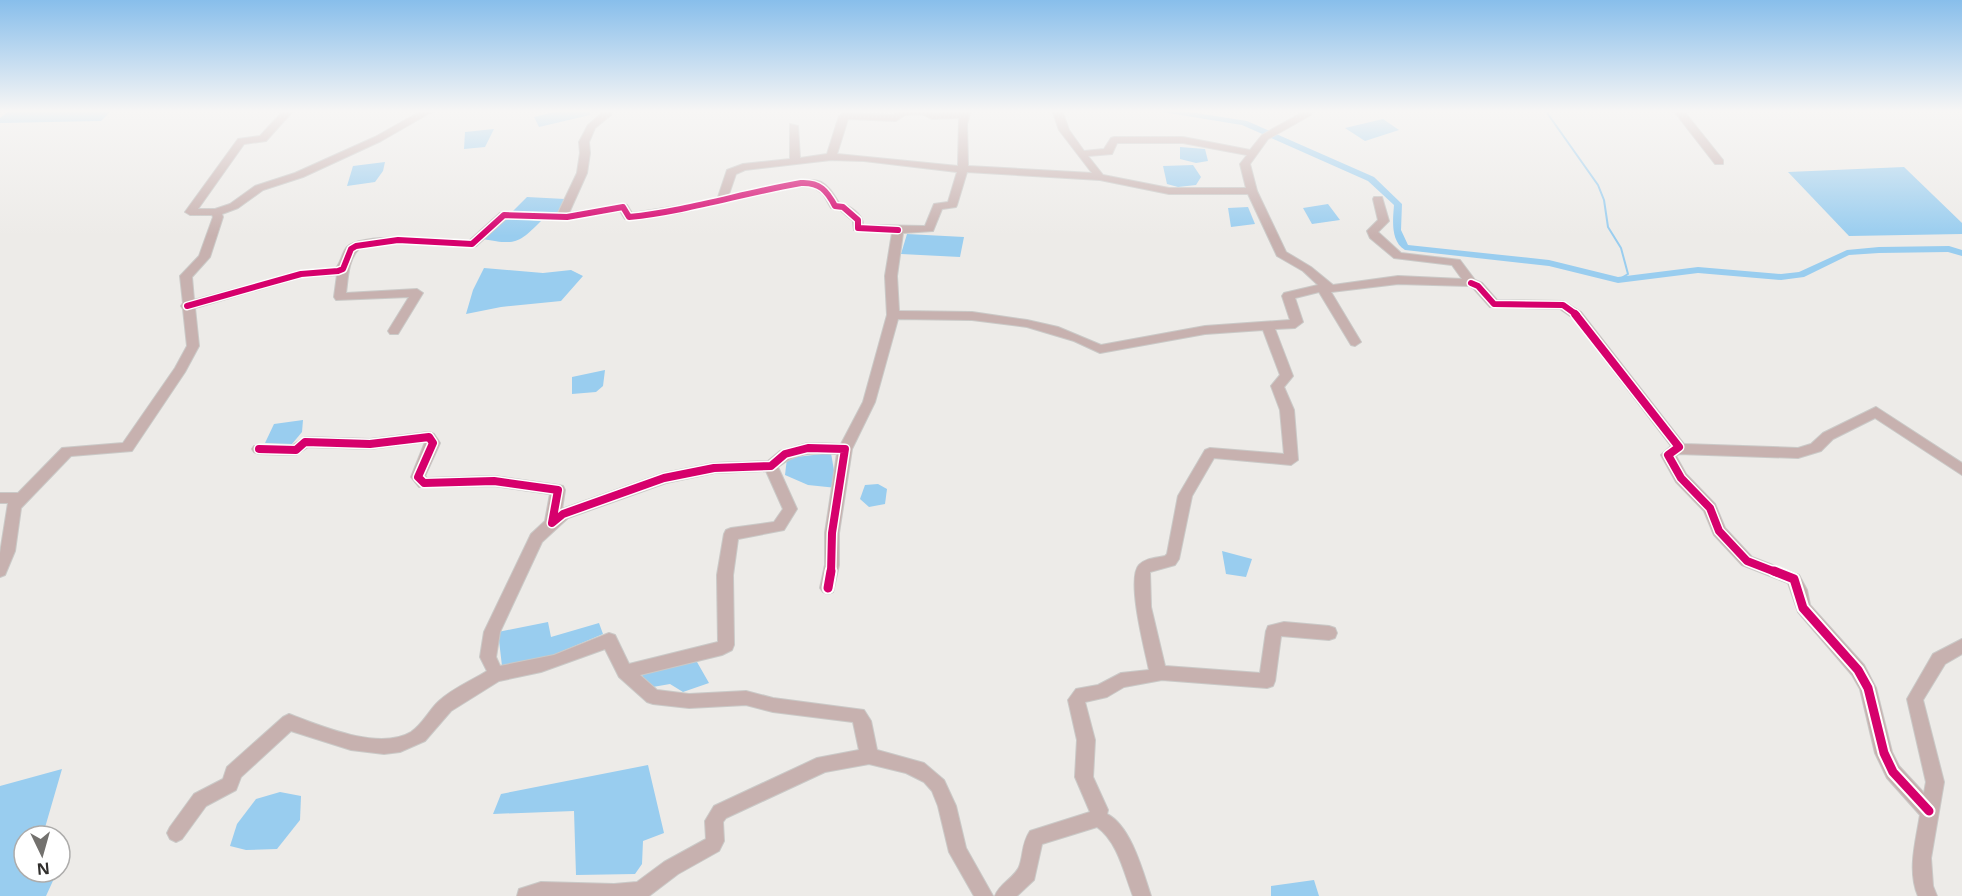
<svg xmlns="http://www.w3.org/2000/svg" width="1962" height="896" viewBox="0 0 1962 896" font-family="'Noto Sans',sans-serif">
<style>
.water{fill:#99cdef}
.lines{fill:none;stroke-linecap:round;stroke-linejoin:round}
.stream{stroke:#99cdef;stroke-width:2}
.canal{fill:#99cdef;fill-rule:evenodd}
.minor-casing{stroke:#cac9c7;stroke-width:2}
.minor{fill:#c7b1af;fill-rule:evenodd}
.cycleway-far2-casing{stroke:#fff;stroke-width:9}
.cycleway-far1-casing{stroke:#fff;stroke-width:11}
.cycleway-casing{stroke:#fff;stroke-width:13}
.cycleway-far2{stroke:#d6006c;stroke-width:6}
.cycleway-far1{stroke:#d6006c;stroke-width:8}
.cycleway{stroke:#d6006c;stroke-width:9}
</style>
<rect width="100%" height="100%" fill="#edebe8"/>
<g class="water">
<path d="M10,110H112L101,121L0,123V118Z"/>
<path d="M562,110H590V115L539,127L534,117Z"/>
<path d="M1383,119L1399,130L1365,141L1345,128Z"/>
<path d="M494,129L485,147L464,149L465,132Z"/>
<path d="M1180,147L1205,149L1208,161L1196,163L1180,159Z"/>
<path d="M385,162L383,171L375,182L347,186L353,166Z"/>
<path d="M1193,165L1201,177L1196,185L1178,187L1167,184L1163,166Z"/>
<path d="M1904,167L1962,223V234L1849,236L1788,172Z"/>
<path d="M527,197L565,199L559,212L511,213Z"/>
<path d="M1328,204L1340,220L1312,224L1303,208Z"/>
<path d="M1248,207L1255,224L1231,227L1228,208Z"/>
<path d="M505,218L541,221C518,244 515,245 483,239Z"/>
<path d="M907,234L964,237L960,257L901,254Z"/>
<path d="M484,268L543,273L571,270L583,276L561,301L501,307L466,314L473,290Z"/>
<path d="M605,370L603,386L596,392L572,394V377Z"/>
<path d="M303,420L302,432L292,444L265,443L274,424Z"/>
<path d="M831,453L837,488L808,485L785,475L787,458Z"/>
<path d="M878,484L887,489L885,504L869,507L860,499L865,485Z"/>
<path d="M1222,551L1252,559L1246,577L1226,574Z"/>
<path d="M548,622L551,637L599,623L603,634L546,658L502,666L498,632Z"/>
<path d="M693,655L709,683L683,692L670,684L647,688L641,672Z"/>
<path d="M648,765L664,833L643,841L642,864L635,874L576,875L574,811L493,814L501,794Z"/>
<path d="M62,769L44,831L56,836H24V872H57L46,896H0V786Z"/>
<path d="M280,792L301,796L300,820L277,849L246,850L230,846L237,824L256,799Z"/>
<path d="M1314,880L1319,896H1271V886Z"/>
</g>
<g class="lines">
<path class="stream" d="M1545,110L1598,185L1604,200L1608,227L1621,248L1628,274L1618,280"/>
<path class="canal" d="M1158,110H1177L1247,121L1374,177L1402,204L1401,230L1408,245L1549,260L1618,277L1698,267L1781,274L1799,272L1847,250L1879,247L1949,246L1962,250V256L1948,252L1879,253L1849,255L1804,277L1781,280L1698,273L1618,283L1549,266L1405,250C1390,241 1393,219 1394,205L1368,181L1242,125L1162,112Z"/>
<g class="minor-casing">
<g id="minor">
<path d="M284,110H294L266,141L244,144L198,209H215L230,204L255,186L295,173L375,137L423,110H435L381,141L303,177L263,190L238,208L222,214L223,217L210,257L192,277L194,300L301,271L336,268C341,262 342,253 347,247C361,232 447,239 469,241L500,213H558L577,173L580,153L579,142L588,125L601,114V110H611V115L595,128L589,142L590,153L587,173L569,213L623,204L627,205L632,213L717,200L727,170L743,164L790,159V124L798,126L800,158L827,154L839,116L844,113L894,115L898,110H929L934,113L971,110L967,124L968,166L1092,173L1059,130L1052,110H1062L1069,130L1084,151L1104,149L1111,138L1114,137H1183L1250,150L1262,135L1303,112L1302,110H1312L1311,115L1268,139L1250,164L1257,191L1286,252L1311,267L1333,285L1398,276L1462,279L1452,265L1394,258L1370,238L1367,231L1378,220L1373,199L1374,197H1382L1389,221L1378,232L1401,253L1460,260L1475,280L1482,283L1497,300L1563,301L1581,312L1684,444L1798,448L1811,444L1823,433L1876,407L1962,463V475L1875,418L1833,439L1821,451L1798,458L1679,454L1676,456L1686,474L1715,504L1725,528L1752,557L1799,575L1807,590L1810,605L1864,665L1876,688L1892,752L1899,766L1924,793L1926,782L1907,699L1933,654L1962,639V654L1945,664L1923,700L1944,782L1931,858L1933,886L1937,896H1918C1907,870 1916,841 1920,815L1887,778L1875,753L1860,689L1852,675L1798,612L1788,583L1742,565L1714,535L1704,511L1676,482L1661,455L1671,446L1573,318L1560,309L1490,307L1474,289L1469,286L1398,284L1331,292L1361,342L1355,346L1351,345L1319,292L1295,298L1303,322L1295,328L1275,329L1293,376L1284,387L1294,410L1298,460L1291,465L1214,458L1192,496L1179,559L1175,565L1150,572L1151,607L1165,666L1260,673L1266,631L1268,626L1284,622L1329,626L1335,628L1337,633L1335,638L1329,640L1281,636L1275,681L1273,686L1267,688L1162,680L1124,687L1107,697L1085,702L1095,740L1093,777L1108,810L1107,814C1131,826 1143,872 1151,896H1133C1124,873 1118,842 1097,827L1042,844L1034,880L1017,896H995C999,884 1014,878 1019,867C1024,854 1021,845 1030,831L1090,812L1075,777L1077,740L1068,700L1076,689L1098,685L1121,673L1149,670C1145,650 1126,579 1139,565C1145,558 1157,558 1165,556L1167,554L1178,496L1205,450L1210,448L1284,454L1280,410L1271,386L1280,375L1263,330L1205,334L1100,353L1074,341L1027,327L972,320L898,319L875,402L852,449L839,533V565L833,592L828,594L823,592L820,588L825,565V533L837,454C813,453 798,451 778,467L797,509L784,530L738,539L733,575L734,645L732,650L722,655L640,675L657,690L689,694L746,691L773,698L864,710L871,721L877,750L924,763L944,780L956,806L966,848L993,896H974L949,852L938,806L932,791L924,782L906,773L869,764L825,772L726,818L723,822L724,841L719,851L678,874L649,896H517L519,889L541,882L614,884L637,882L664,862L706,839L705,821L714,806L817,758L859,750L853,722L773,712L746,705L689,708L653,704L647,702L619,677L605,649L541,672L499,681L451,711L425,741L400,752L384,754L351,750L291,731L241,777L236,790L206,806L182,839L176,842L170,839L167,833L170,827L194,794L223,779L227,767L283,717L289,714C321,726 379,751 411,732C423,724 429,710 439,701C453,688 471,681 487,671L480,657L484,632L531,534L545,521L550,494L494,486L419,487L411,477L425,442L370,449L308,447L296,455L259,454L254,452L252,449L254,446L293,445L305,437L370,439L429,432L434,434L440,443L425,476L427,478L494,476L558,485L563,486L565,490L562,509L664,473L714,463L768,461L780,451L808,443L841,444L863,402L887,315L885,276L892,233L854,230L853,221L840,210L831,208L823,194L812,186L794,187L679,213L625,219L620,211L567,220L507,218L476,246L472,247L398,243L359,249C348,259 348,279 346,293L417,289L423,293L398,334H390L388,331L409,297L336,300L334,297L337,275L302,277L195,308L199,346L185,372L132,451L71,456L21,508L15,551L5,575L0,577V553L8,503H0V493H18L62,448L123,443L175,368L187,346L183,309L181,306L183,303L180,276L199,256L213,217L212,215H190L185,212L238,139L260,136ZM922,114L932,119L959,118L958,166L837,154L848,119L896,121L905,115ZM1117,143H1183L1247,155L1240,164L1246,188H1169L1103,175L1088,156L1112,154ZM831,160L864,161L957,172L948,202L934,204L925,226L863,225C863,214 849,205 839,203C834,195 829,186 821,182C803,174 749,193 728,197L736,174L745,170ZM967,172L1100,180L1169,194H1248L1277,256L1303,271L1318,285L1284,293L1282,296L1290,320L1205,326L1101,345L1058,327L1027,320L972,312L899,311L897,276L903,233L933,231L942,209L956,207L957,205ZM766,471L783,509L774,522L731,528L726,530L724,534L717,575L718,642L629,664L615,635L609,633L554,655L500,666L496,657L500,632L542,542L568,518L666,483L714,473Z"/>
<path d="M1673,110H1683L1723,160V164H1715Z"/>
</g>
</g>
<use href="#minor" class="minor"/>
<g class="cycleway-far2-casing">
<g id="cycleway-far2">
<path d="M1471,283L1478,286L1494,304L1563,305L1577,315"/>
<path d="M187,306L301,274L338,271L343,269L351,249L356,246L398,240L472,244L504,215L567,217L623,207L629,217C688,211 743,193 801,183C820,182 827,191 835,206L843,207L858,220V228L898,230"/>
</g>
</g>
<g class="cycleway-far1-casing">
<g id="cycleway-far1">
<path d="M1575,314L1679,447L1668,455L1681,478L1710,508L1719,531L1747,561L1778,573"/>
<path d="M259,449L296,450L305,442L370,444L429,437L433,443L418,477L424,483L494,481L558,490L552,523L563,514L664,478L714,468L771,466L785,454L808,448L845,449L832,533L831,573"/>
</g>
</g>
<g class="cycleway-casing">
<g id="cycleway">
<path d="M1774,571L1794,579L1803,608L1858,670L1868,688L1884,753L1893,772L1929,811"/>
<path d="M828,588L831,571"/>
</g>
</g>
<use href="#cycleway-far2" class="cycleway-far2"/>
<use href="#cycleway-far1" class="cycleway-far1"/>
<use href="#cycleway" class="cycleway"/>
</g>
<linearGradient id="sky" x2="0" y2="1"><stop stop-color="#88beeb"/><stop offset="0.47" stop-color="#f7f6f5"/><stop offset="1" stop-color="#f7f6f5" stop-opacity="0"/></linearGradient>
<rect width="1962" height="236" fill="url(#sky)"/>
<g transform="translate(42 854) rotate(175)"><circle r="28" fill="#ffffff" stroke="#adacab" stroke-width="1.5"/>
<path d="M0-4.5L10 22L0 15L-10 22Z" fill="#73716e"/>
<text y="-9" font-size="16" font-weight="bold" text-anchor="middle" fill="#312f2d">N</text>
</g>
</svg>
